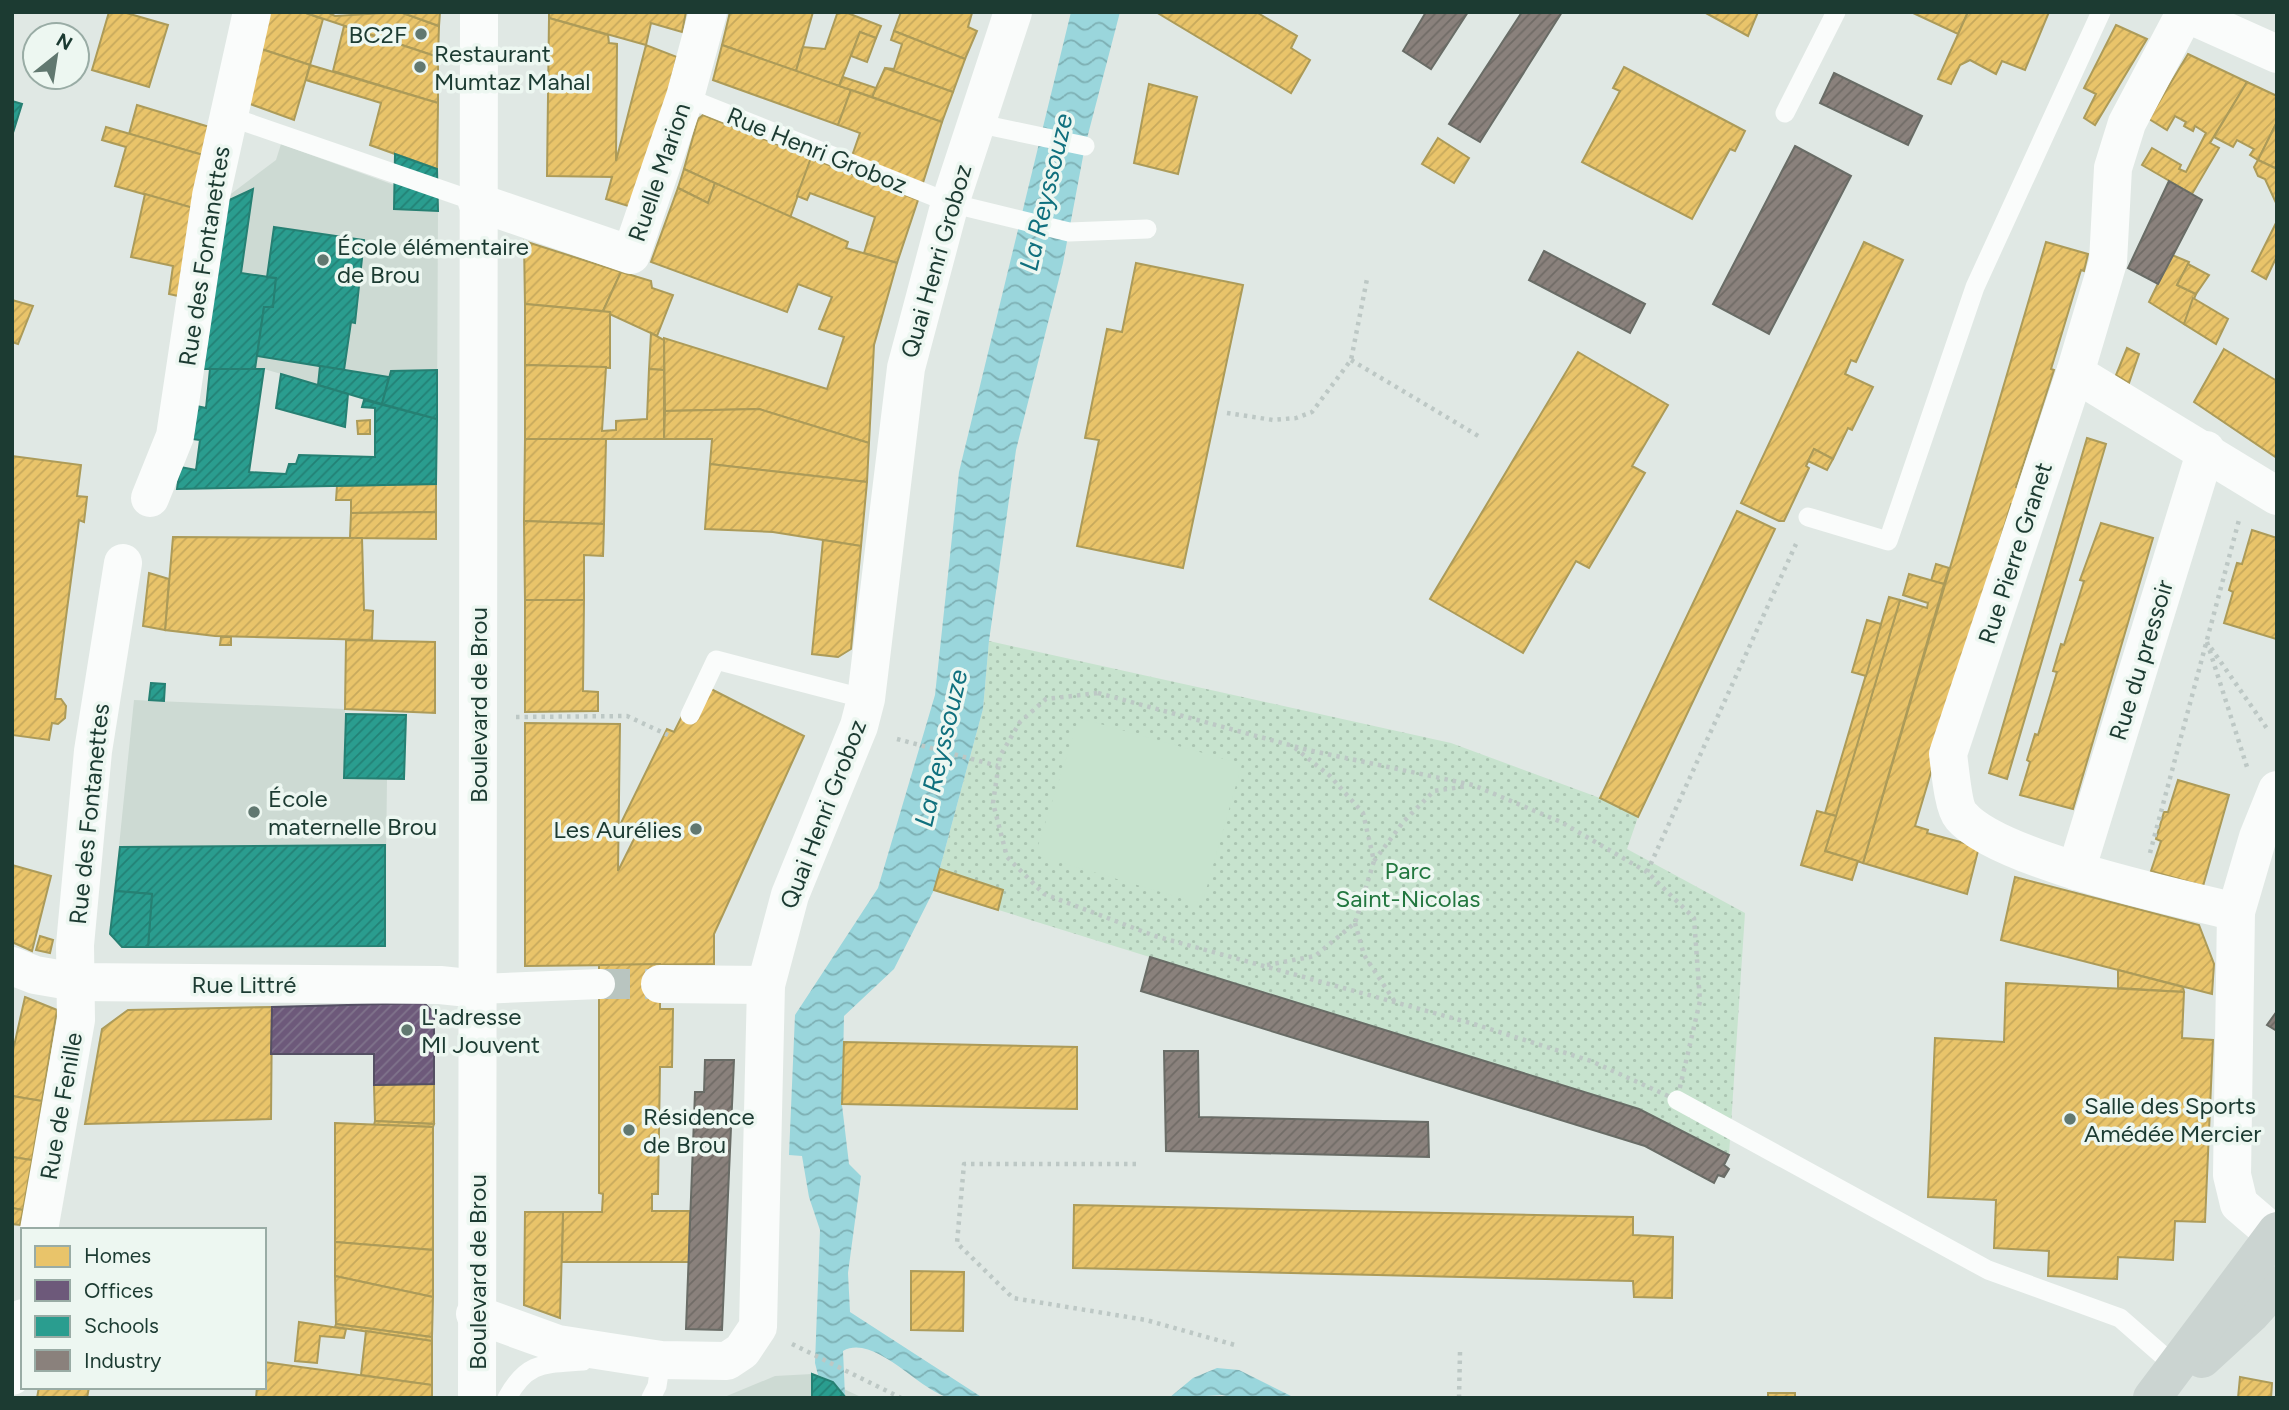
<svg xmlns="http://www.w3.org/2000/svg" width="2289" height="1410" viewBox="0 0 2289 1410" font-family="Figtree,sans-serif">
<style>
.built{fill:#cddad3}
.park{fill:url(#park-dots)}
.pitch{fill:#c7e3ce}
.water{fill:url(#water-waves)}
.homes{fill:url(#homes-hatch);stroke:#ac9b59;stroke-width:2}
.offices{fill:url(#offices-hatch);stroke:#555064;stroke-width:2}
.schools{fill:url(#schools-hatch);stroke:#268073;stroke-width:2}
.industry{fill:url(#industry-hatch);stroke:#696c66;stroke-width:2}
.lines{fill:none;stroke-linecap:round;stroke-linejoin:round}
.pedestrian-tunnel{stroke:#b9c5c0;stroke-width:30;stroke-dasharray:30 15;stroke-linecap:butt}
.path{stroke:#bdc8c5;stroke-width:4.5;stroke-dasharray:3.5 5;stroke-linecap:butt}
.service{stroke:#fafcfb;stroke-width:19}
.pedestrian{stroke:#fafcfb;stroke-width:30}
.minor{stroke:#fafcfb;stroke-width:38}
.tertiary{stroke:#fafcfb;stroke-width:38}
.secondary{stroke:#fafcfb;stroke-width:38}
.primary{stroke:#cbd4d1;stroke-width:38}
.poi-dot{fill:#617870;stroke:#edf7f1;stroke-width:2.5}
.labels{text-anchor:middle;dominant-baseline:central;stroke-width:7;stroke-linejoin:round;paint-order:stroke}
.poi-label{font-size:24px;fill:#1c3b32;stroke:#edf7f1;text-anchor:start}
.street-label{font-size:24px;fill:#1c3b32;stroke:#edf7f1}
.park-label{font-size:24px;fill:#22773f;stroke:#edf7f1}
.water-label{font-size:26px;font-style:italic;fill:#10707e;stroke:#edf7f1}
</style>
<defs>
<pattern id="park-dots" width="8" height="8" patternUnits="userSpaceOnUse" patternTransform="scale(1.75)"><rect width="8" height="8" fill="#c7e3ce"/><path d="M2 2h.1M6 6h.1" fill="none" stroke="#aac4b1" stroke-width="1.8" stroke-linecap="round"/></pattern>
<pattern id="water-waves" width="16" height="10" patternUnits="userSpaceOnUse" patternTransform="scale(1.75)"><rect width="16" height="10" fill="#9ad6dc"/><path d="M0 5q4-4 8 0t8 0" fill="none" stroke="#7dafb3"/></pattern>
<pattern id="homes-hatch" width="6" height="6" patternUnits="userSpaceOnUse" patternTransform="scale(1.75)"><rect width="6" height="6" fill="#e9c46a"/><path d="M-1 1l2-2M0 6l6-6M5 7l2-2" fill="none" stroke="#c7a95c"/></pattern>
<pattern id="offices-hatch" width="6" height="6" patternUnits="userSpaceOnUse" patternTransform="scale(1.75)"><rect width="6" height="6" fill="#6d597a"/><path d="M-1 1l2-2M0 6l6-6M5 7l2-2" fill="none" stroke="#80748c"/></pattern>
<pattern id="schools-hatch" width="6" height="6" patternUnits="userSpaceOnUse" patternTransform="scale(1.75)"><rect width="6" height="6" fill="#2a9d8f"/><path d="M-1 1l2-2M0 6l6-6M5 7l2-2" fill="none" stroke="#238175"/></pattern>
<pattern id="industry-hatch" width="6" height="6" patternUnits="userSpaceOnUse" patternTransform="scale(1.75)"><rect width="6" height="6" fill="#8a817c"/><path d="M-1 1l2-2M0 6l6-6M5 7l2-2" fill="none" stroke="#706b66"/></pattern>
</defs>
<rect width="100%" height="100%" fill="#e0e8e4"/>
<g class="built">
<path d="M281,144L394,185V209L438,211L437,419L264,369L192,370L219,203L276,160Z"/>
<path d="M134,700L345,709L344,777L387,779L385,946L122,947L110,934Z"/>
<path d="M812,1374L863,1398H722L775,1376Z"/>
</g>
<path class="park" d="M989,641L1451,743L1600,798L1638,817L1627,849L1745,913L1729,1155L1639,1109L934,890L983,709Z"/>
<path class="pitch" d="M1079,718L1242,764L1202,904L1035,855Z"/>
<g class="water">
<path d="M1071,12H1120L1085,146L1063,263L1016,450L989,641L983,709L934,890L894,969L844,1016L842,1105L849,1164L861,1176L848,1273L850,1312L983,1398C972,1398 960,1400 950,1398C920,1392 875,1333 843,1351L845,1396L833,1382L818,1375L815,1363L820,1230L809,1197L802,1156L789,1155L795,1015L878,888L935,695L959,472Z"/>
<path d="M1217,1368L1239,1370L1295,1398H1235L1222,1395L1169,1398L1193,1378Z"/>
</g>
<g class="homes">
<path d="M109,12H123L168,25L149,87L92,70Z"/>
<path d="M261,12H303L323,19L310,65L252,46Z"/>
<path d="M303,12H327L335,16L400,12L439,26L438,57Z"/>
<path d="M400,12H440L439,26Z"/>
<path d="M549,12H686L682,32L651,23L646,45L549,18Z"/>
<path d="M730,12H813L796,71L722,45Z"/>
<path d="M845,12L881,26L876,38L860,32L839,86L796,71L803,47L825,49L837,14Z"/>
<path d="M901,12L972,13L968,27L977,31L965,59L894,31Z"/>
<path d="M1156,12H1256L1297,36L1291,48L1310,60L1291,93Z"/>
<path d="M1704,12H1758L1748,36Z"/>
<path d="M1911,12H1968L1958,34Z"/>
<path d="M1968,12H2049L2025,70L2002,61L1996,74L1970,60L1960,65L1951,84L1938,79Z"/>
<path d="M549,18L608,35L609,43L617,44L616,161L646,45L677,57L638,209L606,199L612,177L547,176Z"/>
<path d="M2116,25L2147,39L2095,125L2084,118L2096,94L2084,88Z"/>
<path d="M344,26L438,57V103L333,71Z"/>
<path d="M894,31L965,59L953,92L885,68L894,69L902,44L891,40Z"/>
<path d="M860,32L876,38L867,62L851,56Z"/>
<path d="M722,45L851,90L838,125L713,80Z"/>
<path d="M252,46L310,65L294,120L242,101Z"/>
<path d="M2188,54L2247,82L2210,143L2219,148L2192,194L2142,165L2152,148L2181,165L2179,169L2186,172L2206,133L2195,126L2193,131L2184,126L2186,122L2175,116L2167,130L2149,119Z"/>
<path d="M310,65L438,103L437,169L370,145L381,103L306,80Z"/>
<path d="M1624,67L1745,131L1735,151L1730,149L1692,219L1582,162L1620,91L1613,88Z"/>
<path d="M885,68L953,92L942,122L872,97Z"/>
<path d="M843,77L876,88L872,97L839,86Z"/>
<path d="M2247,82L2277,96V122L2258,160L2250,155L2254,149L2237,140L2233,147L2214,137Z"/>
<path d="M1149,84L1197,97L1178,174L1134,163Z"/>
<path d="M851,90L942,122L922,186L852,156L860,133L838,125Z"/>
<path d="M137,105L216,129L210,157L129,134Z"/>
<path d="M703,115L811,158L790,218L684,169L698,119Z"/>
<path d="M2277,122V169L2258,160Z"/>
<path d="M106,127L210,157L200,210L115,186L126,147L102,140Z"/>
<path d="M1438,138L1469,158L1454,183L1422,164Z"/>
<path d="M811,158L918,200L897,263L864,253L875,217L810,193L807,200L797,196Z"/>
<path d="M2258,160L2277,169V205L2265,179L2258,176L2254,167Z"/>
<path d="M684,169L715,183L708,203L678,188Z"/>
<path d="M715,183L848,242L846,248L897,263L874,345L869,443L759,409L665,411L664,338L827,389L844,337L819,329L832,297L798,284L787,312L651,262L678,188L708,203Z"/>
<path d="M145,194L200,210L187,298L169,294L173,266L131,257Z"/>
<path d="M2277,221V256L2266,279L2252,271Z"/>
<path d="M524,241L621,272L603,311L525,304Z"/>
<path d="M1864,242L1903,260L1856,362L1851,360L1845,374L1873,387L1852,430L1848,428L1833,459L1814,449L1806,466L1809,468L1784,521H1779L1741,503Z"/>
<path d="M2046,242L2088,254L2084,271L2081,270L2051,369L2054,370L2016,487L2019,488L2014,505L2011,504L1915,826L1928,830L1927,833L1979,847L1967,894L1863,863Z"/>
<path d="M2172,255L2189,262L2177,285L2196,294L2184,324L2149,302Z"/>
<path d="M1136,263L1243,285L1183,568L1077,546L1099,440L1085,438L1107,329L1122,332Z"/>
<path d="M2188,264L2209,275L2196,294L2177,285Z"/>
<path d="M621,272L651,281L652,288L673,295L657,336L603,311Z"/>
<path d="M2193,298L2228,319L2216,344L2184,324Z"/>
<path d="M12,300L33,306L18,344L12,342Z"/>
<path d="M525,304L610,312V368L525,365Z"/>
<path d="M651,333L664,340V370L649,369Z"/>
<path d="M2127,348L2139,354L2129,383L2116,375Z"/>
<path d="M2224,349L2277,381V458L2194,402Z"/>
<path d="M1578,352L1668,405L1632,466L1645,473L1589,568L1576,561L1523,653L1430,599Z"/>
<path d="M525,365L606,367L602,431L616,430V421L647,419L649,369L664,370V439H525Z"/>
<path d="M759,409L869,443L867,482L710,464L712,439H664L665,411Z"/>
<path d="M370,420V434H358L357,421Z"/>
<path d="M2087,438L2106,444L2007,779L1989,773Z"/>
<path d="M525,439H606L604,524L524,521Z"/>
<path d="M1814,449L1833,459L1827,470L1808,461Z"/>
<path d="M12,456L81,465L77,496L87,497L84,522L79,520L55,699H61L66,706L65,718L58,724L52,723L49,740L12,735Z"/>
<path d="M710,464L867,482L861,546L773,532L705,529Z"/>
<path d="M436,484V512L351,513V500H336L337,486Z"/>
<path d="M1737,511L1775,529L1638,817L1600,798Z"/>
<path d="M436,512V539L350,538L351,513Z"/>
<path d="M524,521L604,524L603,556L584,555V600H525Z"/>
<path d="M2101,523L2153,538L2073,809L2020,795L2030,762L2027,760L2035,734L2038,735L2057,672L2053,671L2061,644L2064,645L2084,581L2080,580Z"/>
<path d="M2252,530L2277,538L2276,639L2224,623L2233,592L2229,590L2237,563L2242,564Z"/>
<path d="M173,537L362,538L364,610L373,611L372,640L215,636L165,630Z"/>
<path d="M823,540L861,546L851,649L838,657L812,654Z"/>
<path d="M1936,564L1949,568L1944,584L1931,581Z"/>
<path d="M149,573L169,579L165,630L143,626Z"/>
<path d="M1909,574L1944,584L1863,863L1825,851L1900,600L1927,608L1928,603L1903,595Z"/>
<path d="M1889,597L1900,600L1836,816L1825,813Z"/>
<path d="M525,600H584L583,691L598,692V711L525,712Z"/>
<path d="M1867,620L1881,624L1866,676L1852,672Z"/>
<path d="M221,637H231V645H220Z"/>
<path d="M346,640L435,642V713L345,709Z"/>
<path d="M709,688L804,736L714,934V964L525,966V723L620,724L618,871L637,833L620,825L667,729L674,732L684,712Z"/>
<path d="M2178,780L2229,795L2203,886L2151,871L2161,841L2156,839L2164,812H2168Z"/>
<path d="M1817,811L1836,816L1825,851L1858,861L1852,880L1801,865Z"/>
<path d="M12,865L51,876L32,951L12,942Z"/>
<path d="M940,869L1003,890L998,910L934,890Z"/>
<path d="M2015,877L2199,925L2214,964L2212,994L2001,940Z"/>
<path d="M40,936L53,940L50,953L36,950Z"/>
<path d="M660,964V1009H673L672,1067H660L658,1194H652V1211H690L689,1262H562L563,1212H602L603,1194L599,1193V965Z"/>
<path d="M2118,970L2183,987L2184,992L2118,988Z"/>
<path d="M2006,983L2184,992L2182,1038L2213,1040L2205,1222L2175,1221L2173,1260L2118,1257L2117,1279L2048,1276L2049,1251L1994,1248L1996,1200L1928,1197L1935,1038L2004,1042Z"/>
<path d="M25,997L57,1010L42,1101L12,1096V1055Z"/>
<path d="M272,1007L271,1119L85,1124L102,1029L128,1010Z"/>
<path d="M844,1042L1077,1047V1109L842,1104Z"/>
<path d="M434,1084V1124L375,1121L374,1085Z"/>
<path d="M12,1096L42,1101L32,1160L12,1157Z"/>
<path d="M375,1121L434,1124L433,1127L374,1125Z"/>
<path d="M335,1123L433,1127V1250L335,1242Z"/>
<path d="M12,1157L32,1160L23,1210L12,1208Z"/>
<path d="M1074,1205L1633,1217V1235L1673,1237L1672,1298L1634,1297L1633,1281L1073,1268Z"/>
<path d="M12,1208L23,1210L20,1225L12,1224Z"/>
<path d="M525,1212H563L560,1318L524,1305Z"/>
<path d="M335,1242L433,1250V1297L335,1276Z"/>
<path d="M911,1271L964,1272L963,1331L911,1330Z"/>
<path d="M335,1276L433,1297L432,1337L336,1324Z"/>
<path d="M299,1322L346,1329L344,1338L320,1336L317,1363L295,1361Z"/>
<path d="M336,1324L432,1337V1341L335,1327Z"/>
<path d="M366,1331L432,1341V1385L361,1375Z"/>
<path d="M264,1362L432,1385V1398H256L257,1387H264Z"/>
<path d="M2240,1377L2272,1383L2271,1398H2238Z"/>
<path d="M39,1387H89L87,1398H37Z"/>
<rect x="1768" y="1393" width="27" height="5"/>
</g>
<path class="offices" d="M424,1003L434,1013V1084L374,1085V1054H271L272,1007Z"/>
<g class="schools">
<path d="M12,101L22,104L12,136Z"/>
<path d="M395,154L437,169L438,211L394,209Z"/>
<path d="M253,189L241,273L276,278L273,307H264L255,369H201L223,203Z"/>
<path d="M274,227L364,240L355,323L351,322L344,370L257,356L264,307H273L276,278L267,277Z"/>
<path d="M320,366L389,377L382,404L318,385Z"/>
<path d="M210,369H264L249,472L286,474L289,464H296L299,455L375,457V408L362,407L364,400L437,419L436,484L177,489L180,467L196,470L200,440L184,438L196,406L206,408Z"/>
<path d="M437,370V419L382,404L391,371Z"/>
<path d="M281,374L348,394L345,427L276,408Z"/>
<path d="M151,683L165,684L164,701L149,700Z"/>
<path d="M346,714L406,715L404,779L344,778Z"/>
<path d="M385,845V946L148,947L152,894L115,891L120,847Z"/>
<path d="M115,891L152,894L148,947H122L110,934Z"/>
<path d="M812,1374L833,1382L846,1398H812Z"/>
</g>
<g class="industry">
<path d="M1426,12H1468L1431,69L1403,51Z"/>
<path d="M1522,12H1562L1480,142L1449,124Z"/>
<path d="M1834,73L1922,116L1908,145L1820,103Z"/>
<path d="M1795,146L1851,176L1769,334L1713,304Z"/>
<path d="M2169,181L2202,200L2158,284L2128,268Z"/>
<path d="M1544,251L1645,304L1630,333L1529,280Z"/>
<path d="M1150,957L1639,1109L1729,1155L1724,1165L1729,1169L1724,1177L1718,1175L1714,1183L1645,1146L1141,991Z"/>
<path d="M2277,1011V1031L2267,1025Z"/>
<path d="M1164,1051H1198L1199,1117L1428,1122L1429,1157L1166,1151Z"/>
<path d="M705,1060H734L722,1330L686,1329L695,1092H704Z"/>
</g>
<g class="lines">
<path class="pedestrian-tunnel" d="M600,984H660"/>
<g class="path">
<path d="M1351,360L1480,437"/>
<path d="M1227,413L1273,420L1296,418L1312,412L1351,360L1367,279"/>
<path d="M2207,642L2247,767"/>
<path d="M2211,648L2268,730"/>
<path d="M1098,693L1308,750L1473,785L1561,822L1647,872L1694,918L1700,1001L1677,1100L1591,1061L1474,1024L1155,936L1044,894L1007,857L993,803L1000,756L1020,722L1046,699Z"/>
<path d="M516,717L627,716L668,735"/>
<path d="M897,739L998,766"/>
<path d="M2150,853L2239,520"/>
<path d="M1374,861L1404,821L1434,791L1468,786"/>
<path d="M1647,872L1796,544"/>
<path d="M1355,923L1364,955L1395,1002"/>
<path d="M1267,965L1315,956L1355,923L1374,861L1363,813L1330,776L1295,748"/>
<path d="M1136,1164H964L957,1243L1013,1298L1146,1320L1235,1345"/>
<path d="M792,1344L901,1398"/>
<path d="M1459,1398L1460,1352"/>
</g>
<g class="service">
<path d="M685,97L950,203L1069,232L1147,229"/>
<path d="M1785,113L1836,12"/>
<path d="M228,116L477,202"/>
<path d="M976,123L1085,146"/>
<path d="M1808,517L1888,541L1975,287L2101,12"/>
<path d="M690,715L716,660L866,699"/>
<path d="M1677,1100L1988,1270L2120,1318L2176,1367"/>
<path d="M507,1398C527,1361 545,1364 583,1361"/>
<path d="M651,1398L657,1386L661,1360"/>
</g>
<path class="pedestrian" d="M478,989L600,984"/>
<g class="minor">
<path d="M2185,13L2127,123L2113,168L2108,262L2075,373L1948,754C1950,768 1953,807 1961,816C1998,860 2176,897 2236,912"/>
<path d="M477,202L631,255L685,97L708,12"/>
<path d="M2075,373L2277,496"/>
<path d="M150,498L175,436L211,196L252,12"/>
<path d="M2076,871L2206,450"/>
<path d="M12,966L35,975L76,982L440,985L478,989"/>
<path d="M660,984L766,985"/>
<path d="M39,1230L76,1020L75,945L93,751L123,563"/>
<path d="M2274,1234L2239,1204L2232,1175L2236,912L2258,837L2277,790"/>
<path d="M475,1314L558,1344L661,1360L727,1361L742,1351L758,1327L766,985L790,895L859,726L866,699L906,368L950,203L1013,12"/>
<path d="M12,1376L23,1318"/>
</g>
<path class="tertiary" d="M2183,12L2277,54"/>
<path class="secondary" d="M477,1398L479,12"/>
<g class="primary">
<path d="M2202,1359L2251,1314L2277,1285"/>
<path d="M2152,1398L2277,1231"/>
</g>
</g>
<g class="poi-dot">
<circle cx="421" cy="34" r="7"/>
<circle cx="420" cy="67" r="7"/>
<circle cx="323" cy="260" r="7"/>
<circle cx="254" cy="812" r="7"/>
<circle cx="696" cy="829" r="7"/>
<circle cx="407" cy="1030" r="7"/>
<circle cx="2070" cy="1119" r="7"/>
<circle cx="629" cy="1130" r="7"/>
</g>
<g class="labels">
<g class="poi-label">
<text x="407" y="34" text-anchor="end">BC2F</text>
<text x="434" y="53">Restaurant<tspan x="434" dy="28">Mumtaz Mahal</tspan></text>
<text x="337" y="246">École élémentaire<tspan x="337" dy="28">de Brou</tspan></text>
<text x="268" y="798">École<tspan x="268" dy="28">maternelle Brou</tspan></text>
<text x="682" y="829" text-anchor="end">Les Aurélies</text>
<text x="421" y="1016">L'adresse<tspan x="421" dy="28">Ml Jouvent</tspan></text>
<text x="2084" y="1105">Salle des Sports<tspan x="2084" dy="28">Amédée Mercier</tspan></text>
<text x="643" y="1116">Résidence<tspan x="643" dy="28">de Brou</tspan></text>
</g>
<g class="street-label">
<text transform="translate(817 150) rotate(22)">Rue Henri Groboz</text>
<text transform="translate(659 172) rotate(-71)">Ruelle Marion</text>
<text transform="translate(204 256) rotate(-81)">Rue des Fontanettes</text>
<text transform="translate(936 261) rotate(-74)">Quai Henri Groboz</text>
<text transform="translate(2015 553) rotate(-72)">Rue Pierre Granet</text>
<text transform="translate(2141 660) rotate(-73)">Rue du pressoir</text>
<text transform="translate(478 705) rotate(-90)">Boulevard de Brou</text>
<text transform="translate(89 814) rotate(-84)">Rue des Fontanettes</text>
<text transform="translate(823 814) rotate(-69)">Quai Henri Groboz</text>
<text x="244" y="984">Rue Littré</text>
<text transform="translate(61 1106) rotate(-80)">Rue de Fenille</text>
<text transform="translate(477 1272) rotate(-90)">Boulevard de Brou</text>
</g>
<g class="park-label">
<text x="1408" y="870">Parc<tspan x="1408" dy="28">Saint-Nicolas</tspan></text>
</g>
<g class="water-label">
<text transform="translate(1046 192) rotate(-77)">La Reyssouze</text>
<text transform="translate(941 748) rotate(-77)">La Reyssouze</text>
</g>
</g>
<rect width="2289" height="1410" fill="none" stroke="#1c3b32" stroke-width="28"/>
<rect x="21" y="1228" width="245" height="161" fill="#edf7f1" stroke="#99aca5" stroke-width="2"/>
<rect x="35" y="1246" width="35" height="21" fill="#e9c46a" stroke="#99aca5" stroke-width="2"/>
<text x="84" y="1263" font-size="21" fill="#1c3b32">Homes</text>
<rect x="35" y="1280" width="35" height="21" fill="#6d597a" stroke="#99aca5" stroke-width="2"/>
<text x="84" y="1298" font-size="21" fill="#1c3b32">Offices</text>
<rect x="35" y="1316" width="35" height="21" fill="#2a9d8f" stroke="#99aca5" stroke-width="2"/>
<text x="84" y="1333" font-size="21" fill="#1c3b32">Schools</text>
<rect x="35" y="1350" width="35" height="21" fill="#8a817c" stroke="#99aca5" stroke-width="2"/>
<text x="84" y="1368" font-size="21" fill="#1c3b32">Industry</text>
<g transform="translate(56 56) rotate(30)"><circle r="33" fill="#edf7f1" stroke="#99aca5" stroke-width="2"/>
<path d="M0-5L12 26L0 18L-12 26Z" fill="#617870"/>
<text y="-10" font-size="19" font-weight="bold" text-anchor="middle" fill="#1c3b32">N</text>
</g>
</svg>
